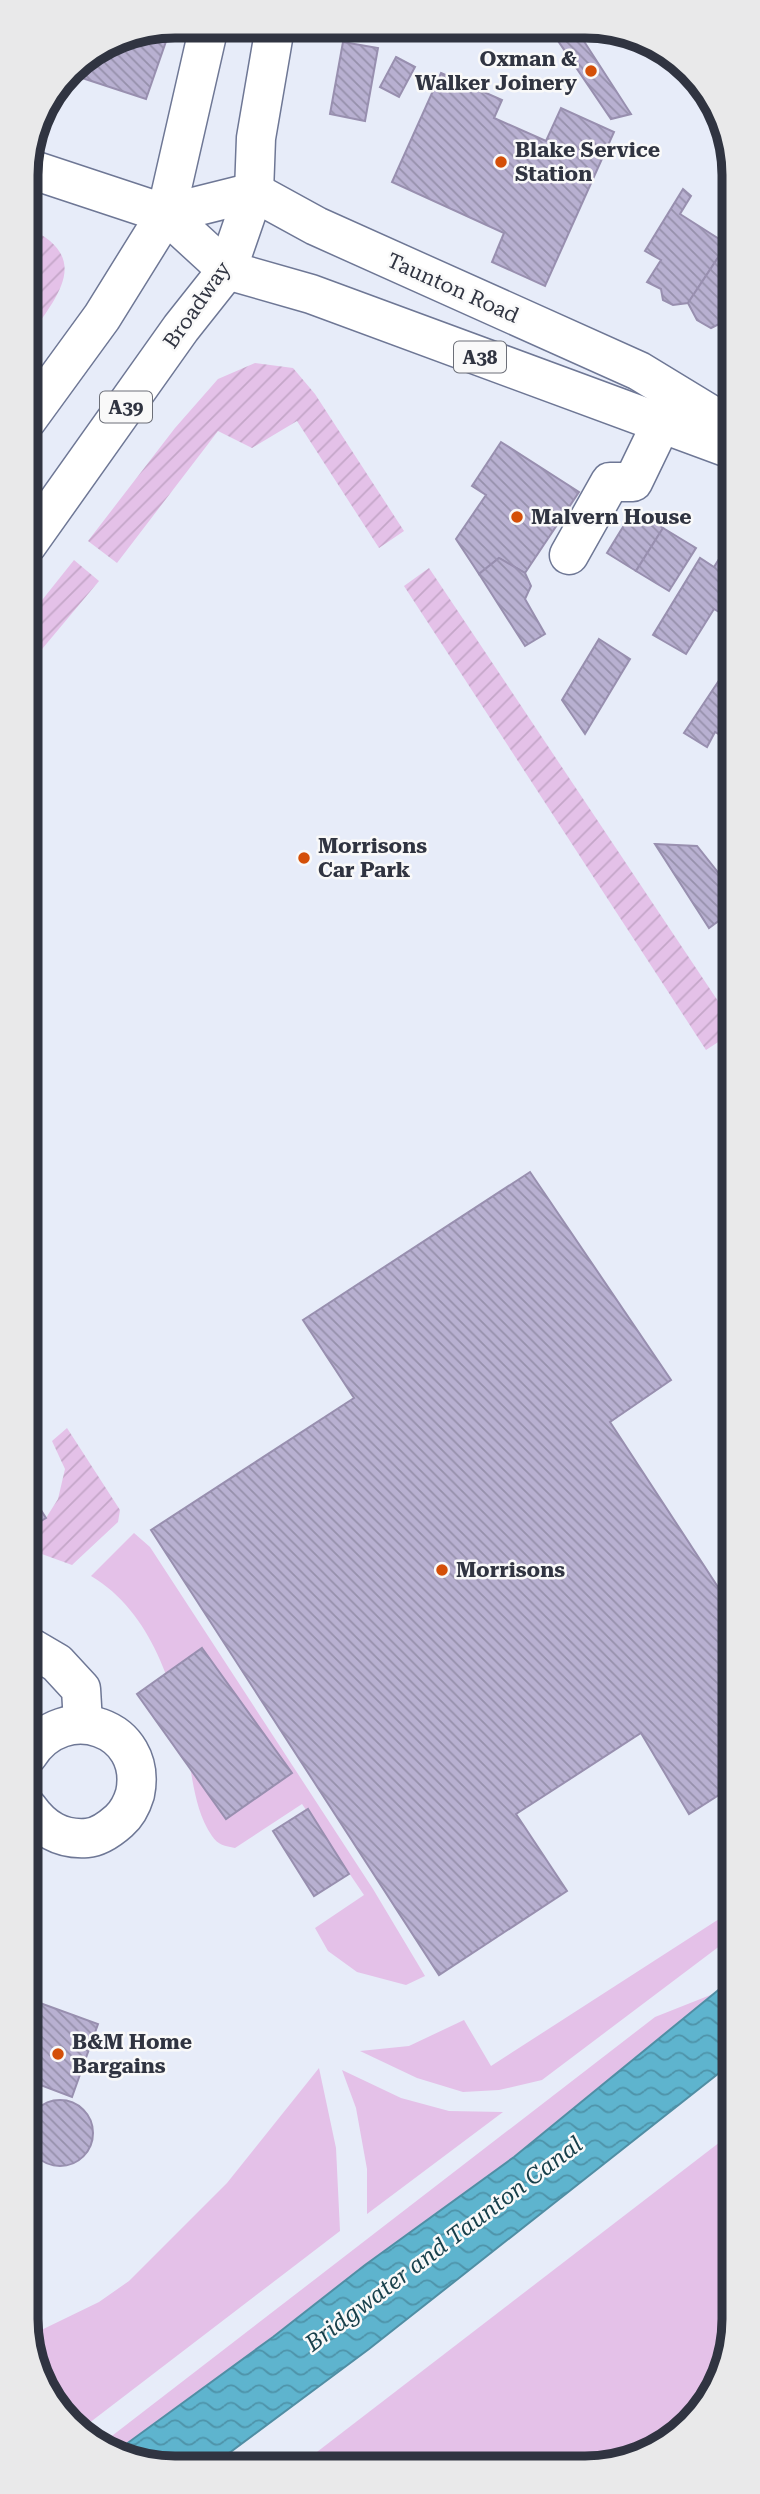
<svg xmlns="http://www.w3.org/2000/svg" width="760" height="2494" viewBox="0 0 760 2494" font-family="'Roboto Serif',serif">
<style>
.green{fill:#e4c1e8}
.garden{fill:url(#garden-furrows)}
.water{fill:url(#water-waves);stroke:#508ea4;stroke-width:2}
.building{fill:url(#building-back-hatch);stroke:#988faf;stroke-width:2}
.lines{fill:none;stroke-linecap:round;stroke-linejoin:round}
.minor-casing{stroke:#6e7795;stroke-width:41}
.major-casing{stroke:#6e7795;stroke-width:41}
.minor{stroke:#fff;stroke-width:38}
.major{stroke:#fff;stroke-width:38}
.poi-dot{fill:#d44f08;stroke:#f9f9f9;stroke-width:2.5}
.labels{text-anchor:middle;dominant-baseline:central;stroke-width:5;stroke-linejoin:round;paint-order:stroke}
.shield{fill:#f9f9f9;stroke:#6c6f78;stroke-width:2}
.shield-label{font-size:19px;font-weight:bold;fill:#303441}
.poi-label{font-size:21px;font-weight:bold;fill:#303441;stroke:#f9f9f9;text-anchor:start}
.street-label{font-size:21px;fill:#303441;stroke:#f9f9f9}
.water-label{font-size:23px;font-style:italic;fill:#173f4a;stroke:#f9f9f9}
.rim{fill:none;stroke:#303441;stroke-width:9}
</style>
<defs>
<pattern id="garden-furrows" width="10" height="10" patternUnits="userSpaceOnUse" patternTransform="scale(1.75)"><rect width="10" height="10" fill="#e4c1e8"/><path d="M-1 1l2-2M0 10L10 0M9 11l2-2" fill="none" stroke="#c4a6c8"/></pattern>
<pattern id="water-waves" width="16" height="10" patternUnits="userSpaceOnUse" patternTransform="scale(1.75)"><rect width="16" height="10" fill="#5eb4ce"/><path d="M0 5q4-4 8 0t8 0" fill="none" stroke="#4e93a9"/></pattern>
<pattern id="building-back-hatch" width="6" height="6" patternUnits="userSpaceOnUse" patternTransform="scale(1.75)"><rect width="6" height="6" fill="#b8b0d1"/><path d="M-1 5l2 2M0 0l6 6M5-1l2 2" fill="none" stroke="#9690ab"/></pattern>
</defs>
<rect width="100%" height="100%" fill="#e7ecf9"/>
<g class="green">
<path d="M732,1484L733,1566L721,1547Z"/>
<path d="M134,1533L150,1547L373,1889L425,1976L406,1985L357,1972L328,1951L315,1928L364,1895L302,1804L235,1848C225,1846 218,1845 212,1836C196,1813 193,1782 188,1755C175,1689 152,1612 91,1576Z"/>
<path d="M733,1910V1936L542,2080L499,2090L463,2092L417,2078L360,2051L409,2046L464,2020L491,2066Z"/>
<path d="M713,1994L514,2157L365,2265L273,2337L118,2450L104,2442L655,2017Z"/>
<path d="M319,2068L336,2148L340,2231L80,2430L70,2424L29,2348V2336L99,2302L129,2281L227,2183Z"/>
<path d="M342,2070L401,2098L449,2111L503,2112L367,2214V2169L356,2108Z"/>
<path d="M733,2132V2328L697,2417L614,2465H300Z"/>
</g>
<g class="garden">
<path d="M27,227C94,258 57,296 27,340Z"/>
<path d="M255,363L293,368L315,394L404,531L379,548L297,421L252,448L218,431L117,563L88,541L175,428L218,379Z"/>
<path d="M74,560L99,581L27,667V619Z"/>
<path d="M429,568L732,1022V1033L706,1050L404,586Z"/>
<path d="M67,1428L120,1510L118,1522L72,1565L28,1549V1529L46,1518L58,1499L65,1469L52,1441Z"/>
</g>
<path class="water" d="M733,1978V2062L369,2349L213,2465H146L118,2450L273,2337L365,2265L514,2157Z"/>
<g class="building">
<path d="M171,27L146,99L70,74L71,69L119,37Z"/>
<path d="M550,29H576L631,114L611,119Z"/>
<path d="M343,42L378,48L365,121L330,114Z"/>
<path d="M396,57L415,67L399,97L380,87Z"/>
<path d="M441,73L502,100L494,118L546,141L561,108L614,132L545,286L492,262L504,233L392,182Z"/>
<path d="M683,189L691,196L680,214L727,244L688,303L673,305L663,300L661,289L647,282L661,260L645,251Z"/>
<path d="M727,244L731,246V327L721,323L711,328L697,320L688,303Z"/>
<path d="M501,442L579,492L525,573L499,558L479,574L456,539L486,495L472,486Z"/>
<path d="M634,509L663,528L636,571L607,553Z"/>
<path d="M663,528L696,548L669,591L636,571Z"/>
<path d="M729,543L731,545L732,620L714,609L686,654L653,635L700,558L714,567Z"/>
<path d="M499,558L525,573L531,586L525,599L545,634L525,646L479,574Z"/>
<path d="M599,639L630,659L585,734L562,700Z"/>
<path d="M732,661V742L715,732L707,747L684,733Z"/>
<path d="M655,844L697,846L732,890V911L709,928Z"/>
<path d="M530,1172L671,1380L610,1422L733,1610V1786L689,1814L641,1733L516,1814L567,1891L439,1975L151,1530L354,1398L303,1320Z"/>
<path d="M28,1490L46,1518L28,1529Z"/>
<path d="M202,1648L292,1773L226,1819L137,1694Z"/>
<path d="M308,1809L349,1874L314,1896L273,1831Z"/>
<path d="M29,1999L98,2024L72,2097L38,2084L29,2111Z"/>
<circle cx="60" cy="2133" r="33"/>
</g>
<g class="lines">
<g class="minor-casing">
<g id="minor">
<path d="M27,168L166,214"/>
<path d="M569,555L610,482H633L661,424"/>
<path d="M28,1646L57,1663L81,1689L83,1723"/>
<path d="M28,1755C64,1698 149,1727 135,1794C132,1804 127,1814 119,1821C110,1829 99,1837 87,1838C61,1840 43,1829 28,1808"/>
</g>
</g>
<g class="major-casing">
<g id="major">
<path d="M166,214L254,192L316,226L639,371L731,427"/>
<path d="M166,214L227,270L311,294L731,449"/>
<path d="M27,420L102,317L166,214L209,26"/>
<path d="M27,545L181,328L227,270L254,192L256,138L275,27"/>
</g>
</g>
<use href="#minor" class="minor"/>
<use href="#major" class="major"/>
</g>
<g class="poi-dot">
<circle cx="591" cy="71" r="7"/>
<circle cx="501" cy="162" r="7"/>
<circle cx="517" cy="517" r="7"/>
<circle cx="304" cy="858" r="7"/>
<circle cx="442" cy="1570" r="7"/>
<circle cx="58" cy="2054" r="7"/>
</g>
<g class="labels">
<g class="shield">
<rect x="454" y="341.5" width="52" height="31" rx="5"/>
<rect x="100" y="391.5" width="52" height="31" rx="5"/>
</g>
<g class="shield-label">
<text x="480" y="357">A38</text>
<text x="126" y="407">A39</text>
</g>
<g class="poi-label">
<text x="577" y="59" text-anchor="end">Oxman &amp;<tspan x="577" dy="24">Walker Joinery</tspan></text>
<text x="515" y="150">Blake Service<tspan x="515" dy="24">Station</tspan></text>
<text x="531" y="517">Malvern House</text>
<text x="318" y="846">Morrisons<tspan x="318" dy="24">Car Park</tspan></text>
<text x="456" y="1570">Morrisons</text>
<text x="72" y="2042">B&amp;M Home<tspan x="72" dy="24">Bargains</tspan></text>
</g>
<g class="street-label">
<text transform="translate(453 288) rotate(24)">Taunton Road</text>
<text transform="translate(197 305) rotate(-55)">Broadway</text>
</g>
<g class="water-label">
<text transform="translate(444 2244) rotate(-37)">Bridgwater and Taunton Canal</text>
</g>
</g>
<path d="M0 0H760V2494H0ZM175 38H585A137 137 0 0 1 722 175V2319A137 137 0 0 1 585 2456H175A137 137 0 0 1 38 2319V175A137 137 0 0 1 175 38Z" fill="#e9e9ea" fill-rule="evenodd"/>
<path class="rim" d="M175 38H585A137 137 0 0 1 722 175V2319A137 137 0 0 1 585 2456H175A137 137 0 0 1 38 2319V175A137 137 0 0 1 175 38Z"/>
</svg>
